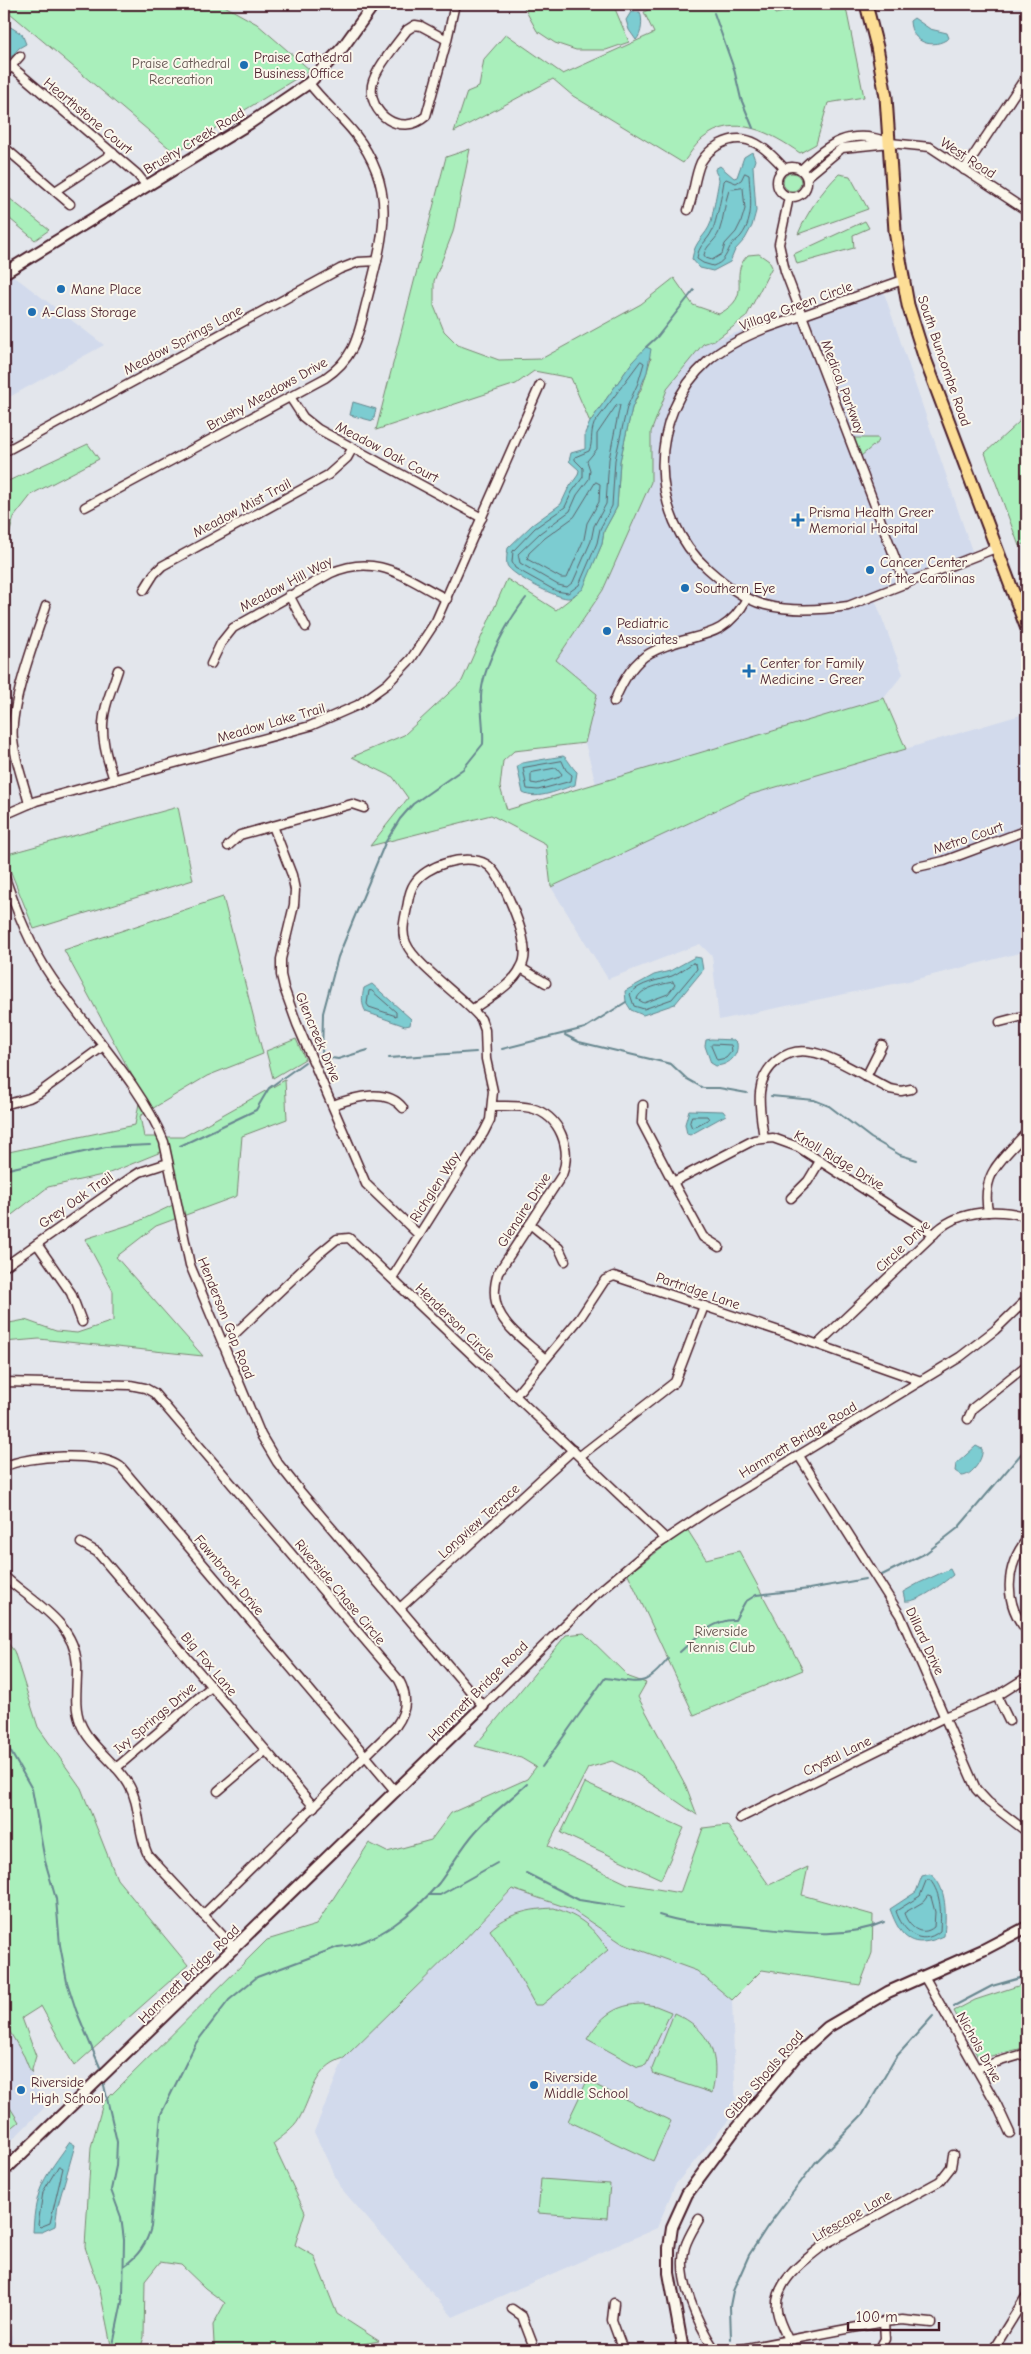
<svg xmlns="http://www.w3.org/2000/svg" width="1031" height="2354" viewBox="0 0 1031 2354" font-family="'Comic Neue',sans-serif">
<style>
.built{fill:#d2daec}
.green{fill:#a9efbb;stroke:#7a8773}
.water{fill:#7bccd1;stroke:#67878f}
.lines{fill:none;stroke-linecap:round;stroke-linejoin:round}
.shore{stroke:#5e646d;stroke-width:1}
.stream{stroke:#67878f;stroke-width:2}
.street-casing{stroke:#4a1f2b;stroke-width:11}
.secondary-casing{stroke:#4a1f2b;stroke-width:14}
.primary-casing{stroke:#4a1f2b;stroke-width:15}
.street{stroke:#fbf7ec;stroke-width:8}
.secondary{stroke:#fbf7ec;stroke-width:10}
.primary{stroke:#fdde96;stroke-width:11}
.poi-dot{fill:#1f6fb2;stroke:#fbf7ec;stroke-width:2}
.labels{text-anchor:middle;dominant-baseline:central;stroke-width:4;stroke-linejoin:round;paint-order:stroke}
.poi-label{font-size:14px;fill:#4a1f2b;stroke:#fbf7ec;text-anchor:start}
.park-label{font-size:14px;fill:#62534f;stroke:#fbf7ec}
.street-label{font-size:14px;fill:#4a1f2b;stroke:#fbf7ec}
</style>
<rect width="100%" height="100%" fill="#e3e6ec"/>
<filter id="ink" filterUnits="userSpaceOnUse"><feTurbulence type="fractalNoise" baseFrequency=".02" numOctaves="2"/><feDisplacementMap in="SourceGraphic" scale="10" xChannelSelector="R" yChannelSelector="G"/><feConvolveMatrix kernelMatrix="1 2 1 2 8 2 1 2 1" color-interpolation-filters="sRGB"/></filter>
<g filter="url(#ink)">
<g class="built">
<path d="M11,274L104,345L4,400V278Z"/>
<path d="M881,284L974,557L873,594L903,674L884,698L596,784L585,743L596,694L556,660L603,590L651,482V432L668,387L703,344Z"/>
<path d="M1027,713V951L913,980L719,1020L712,956L700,944L608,979L551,887L749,795Z"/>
<path d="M512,1889L571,1909L623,1944L697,1971L732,2000L736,2111L675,2185L657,2228L453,2317L340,2187L314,2132L344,2058L460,1944Z"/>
<path d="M4,2022L24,2056L45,2107L4,2148Z"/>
<path d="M4,2303L15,2350H4Z"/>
</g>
<g class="green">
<path d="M4,4H221L257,24L310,70L175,153L4,8Z"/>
<path d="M522,4H613L629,42L606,50H576L555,43L537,31Z"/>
<path d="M659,4H773L775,14L812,6L846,8L864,97L828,103L816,144L800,153C771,133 735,112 702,139C695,145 689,155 683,163L573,96L553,79L454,132L467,92L479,87L484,59L506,34L563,74L654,33L644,12Z"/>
<path d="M470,149L453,232L434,281V306L444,331L458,345L499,360L541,359L641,304L674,278L693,305L719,314C756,294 726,277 748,255L759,254L769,261L772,267L746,317L717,339L703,344L668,387L651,432V482L603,590L556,660L597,694L585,743L514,751L503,761L500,787L507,810L884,698L906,749L749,795L551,887L546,844L491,815L370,846L408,798L393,777L352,757L404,735L462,681L507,579L556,610L575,595L588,576L602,544L604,531L617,507L620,461L632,408L643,385L651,358L633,361L590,422L571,378L534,371L516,384L376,430L446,157Z"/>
<circle cx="792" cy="182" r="9"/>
<path d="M839,174L850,176L868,209L798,234C808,211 821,192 839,174Z"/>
<path d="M4,194L49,230L35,240L4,214Z"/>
<path d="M865,221L869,228L853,235L854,248L797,264L794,254Z"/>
<path d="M1027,380V543L1019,546L985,453L1019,422Z"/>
<path d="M854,438H878L879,441L861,456Z"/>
<path d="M88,444L99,459L32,494L14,517L4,553V483Z"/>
<path d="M178,807L193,880L34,929L4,855Z"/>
<path d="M223,897L263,1054L207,1076L140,1116L144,1137H183L285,1080L287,1119L242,1136L237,1196L156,1226L116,1257L203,1356L39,1339L4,1342V1324L25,1320L56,1331L77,1333L113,1321V1291L85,1239L135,1223L173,1205L161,1152L107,1174L48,1187L4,1221V1153L135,1125L141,1092L64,950Z"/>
<path d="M296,1039L305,1059L273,1078L266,1051Z"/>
<path d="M687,1529L706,1559L739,1551L803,1670L694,1715L628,1574Z"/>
<path d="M584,1633L629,1677L646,1683L638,1697L686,1786L697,1815L634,1772L612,1761L588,1768L548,1846L628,1884L680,1893L703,1828L727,1825L769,1885L808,1867L802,1895L873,1915L872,1953L860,1985L762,1970L732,2000L697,1971L623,1944L571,1909L512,1889L460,1944L344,2058C314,2067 313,2094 299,2119C294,2129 281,2137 273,2144L305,2212L295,2245L314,2256L337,2314L379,2341L330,2350H210L214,2343L213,2325L225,2303L205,2288L181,2265L160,2262L145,2281L144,2337L140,2350H112L100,2291L85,2247L91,2147L103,2103L267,1940L316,1925L369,1843L387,1852L431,1840L451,1813L527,1779L536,1767L521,1758L475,1746L566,1635Z"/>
<path d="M4,1638L14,1651L38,1727L81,1788L117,1879L188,1965L74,2066L41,2006L22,2018L36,2056L31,2073L24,2056L4,2022Z"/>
<path d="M585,1783L684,1828L661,1879L561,1833Z"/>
<path d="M554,1908C581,1917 592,1926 608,1950L542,2005H535L511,1962L490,1930C509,1913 529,1909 554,1908Z"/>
<path d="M1027,1983V2047L979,2059L954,2011L975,2000Z"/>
<path d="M643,2004L656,2006L671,2012L646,2065L638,2067L587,2039C601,2016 616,2004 643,2004Z"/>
<path d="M674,2013C710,2029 721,2056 712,2093L654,2074L652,2069Z"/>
<path d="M587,2081L671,2121L653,2161L568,2121Z"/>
<path d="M4,2098L19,2122L4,2134Z"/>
<path d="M541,2179L610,2184L607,2218L538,2213Z"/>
</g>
<g class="water">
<path d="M631,12H640C643,20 642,34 636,40L629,30L626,20Z"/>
<path d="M914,18L930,29L947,33L949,38C933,50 911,43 910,21Z"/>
<path d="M4,23L22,34L26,44L19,48L4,65Z"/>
<path d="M752,152L755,160L753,166L756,211L752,226L745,239L735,250L730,262L713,271L700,268L692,259C695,239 706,237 711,222C712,217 719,182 719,179C718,175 715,173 715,169L720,166L734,178L737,177L744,157Z"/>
<path d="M646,347L651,349L647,372L632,408L620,461L617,507L604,531L602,544L583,589L570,598C559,600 511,575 507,565C506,560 507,553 508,548L532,525L561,504L568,489L578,475L579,470L569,461L571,453L585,449V433L590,422L633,361Z"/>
<path d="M353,402L376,409L373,421L350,415Z"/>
<path d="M563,756C568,758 571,767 577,772L575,785C561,789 537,801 523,793L517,766L522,763Z"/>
<path d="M695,957L701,958L703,970L675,1004L643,1015L631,1010L626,1002L625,991L654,975L670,971Z"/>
<path d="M372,984L411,1019L410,1025L405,1026L366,1012C361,1004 362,997 364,988Z"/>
<path d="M711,1039L734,1040L737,1043C739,1056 729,1065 716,1066L711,1063L705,1046L706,1040Z"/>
<path d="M689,1110L723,1111L726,1115L690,1135L687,1134L685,1124Z"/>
<path d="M976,1446L982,1449C984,1458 972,1476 962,1476L955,1471L956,1464Z"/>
<path d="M950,1569L953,1575C942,1584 918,1603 905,1601L903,1592L919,1583Z"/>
<path d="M930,1874C948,1886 946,1917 944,1936C912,1950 901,1939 890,1909L916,1892L922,1876Z"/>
<path d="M70,2142L75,2145L58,2205L55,2226L42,2232H33C35,2187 45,2177 70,2142Z"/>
</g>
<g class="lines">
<g class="shore">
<path d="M745,173L749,175C750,195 755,218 741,236C738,240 733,242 730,247C725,257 724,262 713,266L703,263L697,259C698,245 707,242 712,231C716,224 723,189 724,181L726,179L736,183L741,180Z"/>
<path d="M743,188L745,209L741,222L736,232L725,244L722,254L712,260L706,258L704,255C706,245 715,242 719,232C724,219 724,204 729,190Z"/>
<path d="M641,361L644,363L638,383L627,407L615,460L612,506L600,529L597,543L579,585L568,593L556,591L515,568L512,562L513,551L535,528L565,507L572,492L583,477V468L575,460V457L589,451C593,443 590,434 594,424Z"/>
<path d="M620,405L609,459L606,504L594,526L591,541L573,582L567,587L558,585L520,563L518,554L540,533L570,511L577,495L589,479L590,470L587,461L597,449V434L616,406Z"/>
<path d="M596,482L600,484L599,502L587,523L584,539L567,578H561L527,559L529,553L545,538L574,517Z"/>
<path d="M562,761L566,770L572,775L571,781L538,790L527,789L523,768Z"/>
<path d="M557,768L562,774L560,777L537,784L531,783V773Z"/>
<path d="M693,963L696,964L697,969L672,999L644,1009L634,1006L630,994C641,982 657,981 672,976C679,973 686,967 693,963Z"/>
<path d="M673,982L675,985L668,994L644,1003L637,999C640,988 663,984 673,982Z"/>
<path d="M372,991L396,1012V1016L369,1007L367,1004L369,991Z"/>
<path d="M713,1044L731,1045L732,1051L726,1058L717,1060L711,1046Z"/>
<path d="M692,1116H707L709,1119L692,1128L690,1123Z"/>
<path d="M930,1880C942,1894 941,1915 940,1931C920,1948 902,1930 896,1911L920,1896L926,1881Z"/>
<path d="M928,1896L931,1897L935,1912L934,1927C921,1938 908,1926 904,1913L923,1902Z"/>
<path d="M59,2166L63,2168L50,2223L40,2227L38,2225L43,2192Z"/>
</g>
<g class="stream">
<path d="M714,13L734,69L741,99L753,128"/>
<path d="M646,347L658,336L694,290"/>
<path d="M565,1035L579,1042L671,1064L687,1079L703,1088H719L747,1093"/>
<path d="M502,1049L585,1028L626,1002"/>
<path d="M320,1056L338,1059L368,1050"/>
<path d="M322,1056L323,1013L338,957L385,843L400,819L413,804L463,769L483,744C484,728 481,713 481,697C482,667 507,622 526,598"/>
<path d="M389,1058L476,1052"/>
<path d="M771,1096L814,1100L829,1106L871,1138L900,1155L917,1160"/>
<path d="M180,1146L256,1110L269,1088L305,1062"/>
<path d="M4,1170L106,1147L150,1145"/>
<path d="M882,1575L926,1553L958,1528L1027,1447"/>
<path d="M680,1652C695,1638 714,1619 735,1620L745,1602L756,1595L809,1589L865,1579"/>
<path d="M4,1740L32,1789L45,1861L56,1899L60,1945L67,1982L76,2010L102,2072"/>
<path d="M542,1767L605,1678C639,1682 644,1689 668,1659"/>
<path d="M526,1873L579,1900L624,1907"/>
<path d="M429,1895H440L497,1863"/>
<path d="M659,1915C686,1924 712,1924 739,1926C786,1930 839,1942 884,1922"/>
<path d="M954,2006L992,1986L1027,1976"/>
<path d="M103,2081L117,2142L116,2166L111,2190L121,2217L124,2240L123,2297L112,2350"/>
<path d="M124,2266C137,2257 147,2243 151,2227L161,2114L196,2043L229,2000L257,1977L338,1947C377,1944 415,1912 439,1883C452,1866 462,1846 477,1830C492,1813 511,1799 527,1784"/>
<path d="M731,2339L730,2306L733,2291L749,2255L767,2227L815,2163L863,2114L896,2057L933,2016"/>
</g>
<g class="street-casing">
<g id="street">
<path d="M415,25L421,26L447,40L426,116C401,138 368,114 372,85C375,69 397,44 407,30Z"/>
<path d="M447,40L455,4"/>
<path d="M11,66L137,174L147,186"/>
<path d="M4,74L20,56"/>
<path d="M4,147L70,204"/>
<circle cx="792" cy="182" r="15"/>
<path d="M801,170C828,143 850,128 888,142"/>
<path d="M964,170L1027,75"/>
<path d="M807,177L842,148L890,143L930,147L1027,211"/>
<path d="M55,191L113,153"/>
<path d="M789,197L779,244L785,271L905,584"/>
<path d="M688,210C694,195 694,177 701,162C705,155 713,148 720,144C748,129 768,150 785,169"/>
<path d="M903,280L764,329C744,337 724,347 708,361C647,415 648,516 708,569C725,584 743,599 765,605C792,612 821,610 848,606L996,548"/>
<path d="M290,397L303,417L318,429L482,518"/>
<path d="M4,452L340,269L358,262L377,261"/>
<path d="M85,507L325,378C356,357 358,335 367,300C383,238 399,190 355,134C341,116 323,102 309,83"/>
<path d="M144,590L154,574L162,566L328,475L347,458L352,449"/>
<path d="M289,595L306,627"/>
<path d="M211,664L221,643L233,628L331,573C378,552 406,579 447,599"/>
<path d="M614,702C621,684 632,663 650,653C688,631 723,645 747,598"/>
<path d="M114,780C109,764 103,747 103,730C102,710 112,689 118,670"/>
<path d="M29,804C24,783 15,761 13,740C9,707 35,640 46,606"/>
<path d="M4,815L36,801L310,726L358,705L387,684L411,659L436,621L540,385"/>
<path d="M273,826L292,875L295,890L294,905L281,959V975L284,988L297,1024L366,1184L419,1235"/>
<path d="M228,846L240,835L352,804L364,808"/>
<path d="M917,867L944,861L1027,830"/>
<path d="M4,875C17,912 30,946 52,978C88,1031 141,1084 164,1142L190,1265L261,1435L277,1462L300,1491L483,1706L594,1596L648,1551L709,1510L960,1357L995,1330L1027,1299"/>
<path d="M521,968L546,983"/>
<path d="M1000,1022L1027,1015"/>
<path d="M866,1077L882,1045"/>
<path d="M4,1105L29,1098L39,1093L102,1047"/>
<path d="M333,1105C354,1097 387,1087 403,1108"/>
<path d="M643,1105L642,1123L673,1182L703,1237L719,1247"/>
<path d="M492,1106C505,1106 519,1105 531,1108C561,1116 572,1149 562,1175L498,1273C484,1316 518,1334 545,1359"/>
<path d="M764,1138C760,1110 752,1079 778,1060C787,1053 798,1050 810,1052C831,1054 869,1079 890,1089L901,1091L911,1089"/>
<path d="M673,1182L754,1140L773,1138L798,1147L934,1234"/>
<path d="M791,1198L808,1181L820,1161"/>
<path d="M988,1212C981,1172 1002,1160 1027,1132"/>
<path d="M530,1224L559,1248L565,1261"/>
<path d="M37,1244L71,1293L82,1322"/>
<path d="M4,1267L129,1179L140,1172L168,1163"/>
<path d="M392,1278L484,1132L490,1120L493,1091L486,1059L485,1030L481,1019C463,997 415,965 406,943C400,931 406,915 408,902C409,896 410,890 414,884C425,865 466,853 486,864C501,872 522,927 524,945C525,952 525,961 521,967C513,985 488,998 473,1009"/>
<path d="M818,1344L938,1230C960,1210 1000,1208 1027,1217"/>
<path d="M223,1345L320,1253L337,1239L349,1238L666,1539"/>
<path d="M4,1382L130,1385L145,1388L154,1393L399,1680C408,1696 407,1711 396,1726L203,1915"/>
<path d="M515,1396L580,1318L605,1280L614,1276L785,1333L921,1381"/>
<path d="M968,1419L973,1408L1027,1365"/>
<path d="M580,1456L675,1382L704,1306"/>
<path d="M799,1456L900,1615L976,1789L988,1802L1027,1832"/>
<path d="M4,1467C27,1455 100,1451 121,1467L396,1792"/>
<path d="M1027,1539C1005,1567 1003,1603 1027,1631"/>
<path d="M81,1543L97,1552L314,1807"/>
<path d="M4,1576C32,1602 74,1621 77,1664C78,1683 73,1704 80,1722C89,1746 116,1762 129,1785C141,1806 137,1833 148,1855L235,1949"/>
<path d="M400,1608L573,1450"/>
<path d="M997,1696L1009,1721"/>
<path d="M116,1768L211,1687"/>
<path d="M218,1791L265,1751"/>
<path d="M740,1818L945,1717L997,1696L1027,1677"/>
<path d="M924,1976L997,2105L1010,2133"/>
<path d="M977,2068L1027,2053"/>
<path d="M699,2219C694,2228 688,2237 685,2247C676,2278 698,2324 715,2350"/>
<path d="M614,2303L612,2320L623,2350"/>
<path d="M512,2309L522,2316L535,2350"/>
<path d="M736,2350L884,2322L902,2320L931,2323"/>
<path d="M793,2350C788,2338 779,2324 777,2311C773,2282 807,2258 827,2243L940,2181L951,2167L953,2155"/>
<path d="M879,2350L885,2339L884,2322"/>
<path d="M993,2350L1027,2295"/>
</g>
</g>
<g class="secondary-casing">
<g id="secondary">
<path d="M4,273L250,123L309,83L343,47L374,4"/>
<path d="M4,2171L483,1706"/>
<path d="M683,2350L669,2273V2248L672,2227L687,2194L734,2131L797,2055L828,2027L888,1992L983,1950L1027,1927"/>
</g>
</g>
<g class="primary-casing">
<path id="primary" d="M866,4L877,47L886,97L895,231L908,305L924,356L1027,629"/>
</g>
<use href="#street" class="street"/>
<use href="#secondary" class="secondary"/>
<use href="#primary" class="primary"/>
</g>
</g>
<g class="poi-dot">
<circle cx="244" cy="65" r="5"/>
<circle cx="61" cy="289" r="5"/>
<circle cx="32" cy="312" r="5"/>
<path d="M795.5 512.5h5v5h5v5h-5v5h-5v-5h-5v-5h5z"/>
<circle cx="870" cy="570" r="5"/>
<circle cx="685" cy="588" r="5"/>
<circle cx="607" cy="631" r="5"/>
<path d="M746.5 663.5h5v5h5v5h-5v5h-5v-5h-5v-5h5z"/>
<circle cx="534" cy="2085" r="5"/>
<circle cx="21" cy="2090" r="5"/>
</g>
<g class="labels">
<g class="poi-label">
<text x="254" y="57">Praise Cathedral<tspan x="254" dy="16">Business Office</tspan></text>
<text x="71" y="289">Mane Place</text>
<text x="42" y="312">A-Class Storage</text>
<text x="809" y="512">Prisma Health Greer<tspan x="809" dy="16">Memorial Hospital</tspan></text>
<text x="880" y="562">Cancer Center<tspan x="880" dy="16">of the Carolinas</tspan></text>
<text x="695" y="588">Southern Eye</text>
<text x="617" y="623">Pediatric<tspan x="617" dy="16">Associates</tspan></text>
<text x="760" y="663">Center for Family<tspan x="760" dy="16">Medicine - Greer</tspan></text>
<text x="544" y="2077">Riverside<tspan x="544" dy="16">Middle School</tspan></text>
<text x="31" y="2082">Riverside<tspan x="31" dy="16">High School</tspan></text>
</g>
<g class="park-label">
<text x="181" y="63">Praise Cathedral<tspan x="181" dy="16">Recreation</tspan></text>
<text x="721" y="1631">Riverside<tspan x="721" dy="16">Tennis Club</tspan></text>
</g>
<g class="street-label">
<text transform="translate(88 116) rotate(40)">Hearthstone Court</text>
<text transform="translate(194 141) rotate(-31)">Brushy Creek Road</text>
<text transform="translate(968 158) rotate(33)">West Road</text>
<text transform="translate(796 306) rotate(-20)">Village Green Circle</text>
<text transform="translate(183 340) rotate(-28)">Meadow Springs Lane</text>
<text transform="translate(944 361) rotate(71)">South Buncombe Road</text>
<text transform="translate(843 387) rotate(69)">Medical Parkway</text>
<text transform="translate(267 394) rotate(-29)">Brushy Meadows Drive</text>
<text transform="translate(387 452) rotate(28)">Meadow Oak Court</text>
<text transform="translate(242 508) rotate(-28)">Meadow Mist Trail</text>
<text transform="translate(286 584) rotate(-28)">Meadow Hill Way</text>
<text transform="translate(271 723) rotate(-16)">Meadow Lake Trail</text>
<text transform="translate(968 838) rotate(-19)">Metro Court</text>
<text transform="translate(318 1037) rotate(67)">Glencreek Drive</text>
<text transform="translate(839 1160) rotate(31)">Knoll Ridge Drive</text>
<text transform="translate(435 1187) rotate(-57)">Richglen Way</text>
<text transform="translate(76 1200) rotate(-35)">Grey Oak Trail</text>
<text transform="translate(524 1210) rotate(-57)">Glenaire Drive</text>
<text transform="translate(903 1246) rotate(-43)">Circle Drive</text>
<text transform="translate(698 1291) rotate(19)">Partridge Lane</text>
<text transform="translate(226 1318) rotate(68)">Henderson Gap Road</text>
<text transform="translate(455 1322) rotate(44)">Henderson Circle</text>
<text transform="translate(798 1440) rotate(-31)">Hammett Bridge Road</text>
<text transform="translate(479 1521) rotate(-42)">Longview Terrace</text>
<text transform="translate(229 1575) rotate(50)">Fawnbrook Drive</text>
<text transform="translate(340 1592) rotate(50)">Riverside Chase Circle</text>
<text transform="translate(925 1641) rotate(65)">Dillard Drive</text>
<text transform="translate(209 1664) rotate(50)">Big Fox Lane</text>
<text transform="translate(478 1691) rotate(-45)">Hammett Bridge Road</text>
<text transform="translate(155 1718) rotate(-40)">Ivy Springs Drive</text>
<text transform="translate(837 1756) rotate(-26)">Crystal Lane</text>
<text transform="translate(189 1974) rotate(-44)">Hammett Bridge Road</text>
<text transform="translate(979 2047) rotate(61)">Nichols Drive</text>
<text transform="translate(764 2075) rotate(-49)">Gibbs Shoals Road</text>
<text transform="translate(852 2216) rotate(-30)">Lifescape Lane</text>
</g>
</g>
<rect width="1031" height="2354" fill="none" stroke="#fbf7ec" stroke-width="20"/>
<rect x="10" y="10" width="1011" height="2334" fill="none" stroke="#4a1f2b" stroke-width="2" filter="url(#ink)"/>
<path d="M848 2322v8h91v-8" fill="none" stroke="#4a1f2b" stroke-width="2.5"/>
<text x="856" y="2322" font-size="15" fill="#4a1f2b" stroke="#fbf7ec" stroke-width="4" paint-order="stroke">100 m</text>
</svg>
